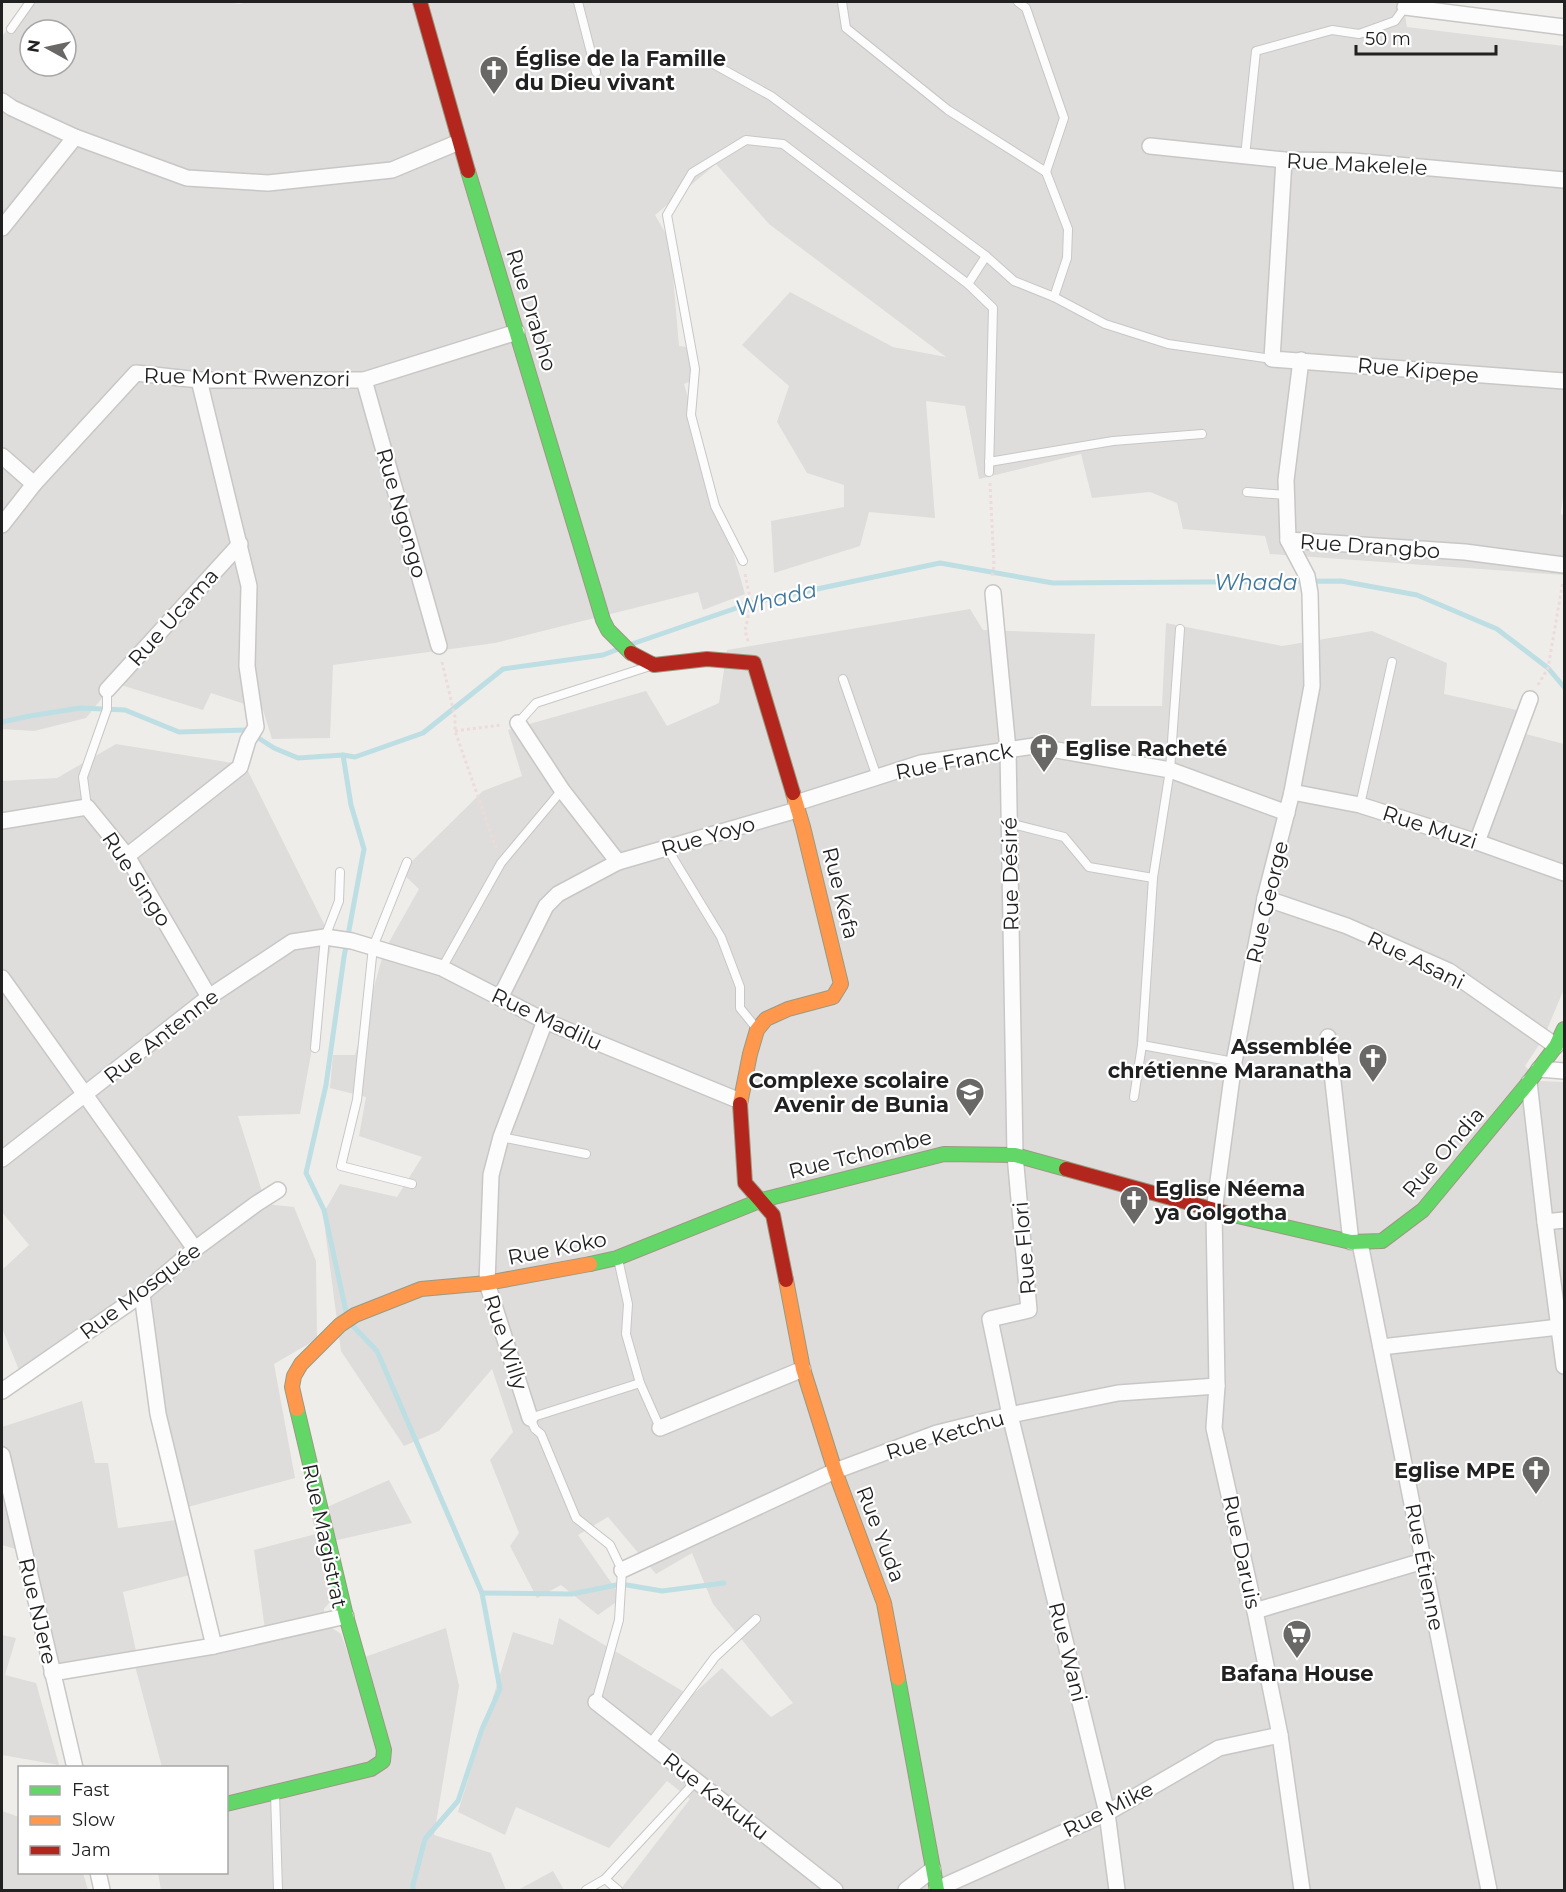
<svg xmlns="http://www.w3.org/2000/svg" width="1566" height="1892" viewBox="0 0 1566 1892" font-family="Montserrat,sans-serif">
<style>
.residential{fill:#dedddb;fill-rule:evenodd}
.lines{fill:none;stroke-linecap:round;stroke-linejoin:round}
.stream{stroke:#bddee3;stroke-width:5}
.lane-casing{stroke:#c8c7c6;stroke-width:10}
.street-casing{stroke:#c8c7c6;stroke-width:18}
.fast-casing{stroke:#9a9a80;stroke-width:16}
.slow-casing{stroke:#9a9a80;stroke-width:16}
.jam-casing{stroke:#9a9a80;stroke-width:16}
.path{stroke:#ecdbda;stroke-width:3;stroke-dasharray:3 3;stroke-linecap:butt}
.lane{stroke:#fdfcfc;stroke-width:8}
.street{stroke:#fdfcfc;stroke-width:15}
.fast{stroke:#63d668;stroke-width:14}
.slow{stroke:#ff974d;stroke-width:14}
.jam{stroke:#b3261e;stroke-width:14}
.labels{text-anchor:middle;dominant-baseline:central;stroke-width:4.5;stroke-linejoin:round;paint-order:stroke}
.poi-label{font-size:21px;font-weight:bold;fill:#212121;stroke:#fff;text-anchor:start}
.street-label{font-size:21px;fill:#212121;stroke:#fff}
.water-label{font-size:22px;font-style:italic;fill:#41779c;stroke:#fff}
</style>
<rect width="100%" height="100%" fill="#efedea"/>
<g class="residential">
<path d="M32,2H227L239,4L248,2H1403L1407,27L1564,46V486L1561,514L1564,515V575L1270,554L1265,536L1183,529L1177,503L1150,492L1092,498L1081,454L979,479L965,406L926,401L935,518L869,512L860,546L774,573L771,521L844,507V485L807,473L777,422L789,386L742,345L790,292L893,347L946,357L769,224L716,164L655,215L670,241L679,346L695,348L698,378L684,384L745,594L703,610L698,592L495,643L333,665L330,738L272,739L263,710L211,693L203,710L114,683L86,718L34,731L2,729V36ZM30,30H66V66H30Z"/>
<path d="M970,609L983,630L1095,634L1091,706H1162L1166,623L1282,646L1372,631L1447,663L1444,694L1526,712L1518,732L1564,744V989L1543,1039L1525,1066L1540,1081L1564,1082V1890H620L690,1799L667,1781L609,1848L516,1807L505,1835L458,1812L513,1632L553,1645L559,1618L691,1696L722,1668L771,1717L793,1703L713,1604L692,1553L656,1574L608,1517L578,1535L622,1598L598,1615L561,1585L537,1598L510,1546L519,1533L490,1460L513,1432L492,1369L439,1431L404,1446L341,1351L323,1214L340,1184L397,1197L422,1157L359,1136L366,1097L330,1088L333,1055H355L384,951L419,889L401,872L483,791L522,776L508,730L646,691L667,726L719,703L727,650Z"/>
<path d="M116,744L245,765L332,940L300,1114L238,1116L266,1204L294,1207L316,1261L317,1339L274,1364L295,1478L184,1508L134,1304L21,1375L2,1328V1270L29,1245L2,1212V781L57,778Z"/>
<path d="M82,1401L95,1463H108L118,1528L176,1520L190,1575L123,1592L138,1660L266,1637L254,1550L316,1534L311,1514L389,1480L412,1523L320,1544L333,1598L324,1609L326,1624L341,1634L351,1662L446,1628L459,1686L434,1835L491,1853L506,1890H161L158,1873L226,1872V1768L162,1767L131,1651L58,1665L29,1553L2,1545V1427Z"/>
<path d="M2,1635L16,1638L5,1675L36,1683L59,1765L2,1755Z"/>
<path d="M2,1811L19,1817L20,1872L83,1873L88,1890H2Z"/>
<path d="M553,1871L564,1890H518Z"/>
</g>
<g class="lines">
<g class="stream">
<path d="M629,645L751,603L940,563L1053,583L1341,581L1417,595L1497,629L1548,668L1564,687"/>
<path d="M2,722L30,716L80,708L125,710L179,732L246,730L274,748L298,758L343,755L355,757L423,733L503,669L603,655L621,648"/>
<path d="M343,755L351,805L364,849L344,957L326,1085L306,1173L324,1210L347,1316"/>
<path d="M351,1324L377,1351L482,1593L500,1689L482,1729L458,1801L425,1839L413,1885V1890"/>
<path d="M482,1593L572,1594L621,1584L662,1591L724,1583"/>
</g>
<g class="lane-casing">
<g id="lane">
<path d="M578,2L596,72"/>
<path d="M842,2L846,28L948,110L1046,172L1068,229L1067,258L1054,297"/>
<path d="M1018,2L1026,8L1064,118L1046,172"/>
<path d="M11,29L30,2"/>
<path d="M679,56H699L771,96L986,256L1014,281L1054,297L1105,324L1168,344L1272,359"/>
<path d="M1245,156L1256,51L1332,30L1359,34L1395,21L1405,7"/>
<path d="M986,256L968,284L993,308L989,472"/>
<path d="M989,462L1113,441L1202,434"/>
<path d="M1247,492L1286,495"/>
<path d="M743,561L715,506L691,415L695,369L667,215L692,173L746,140L783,144L968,284"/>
<path d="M843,679L877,777"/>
<path d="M518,723L536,703L647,667"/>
<path d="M1360,805L1392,662"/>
<path d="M87,807L83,777L107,709V690"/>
<path d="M1009,823L1064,837L1089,867L1153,878"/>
<path d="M667,848L721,937L740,987V1008L757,1029"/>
<path d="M407,862L373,947L357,1100L341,1166L412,1184"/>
<path d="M442,968L501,863L562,790"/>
<path d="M1142,1045L1234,1062"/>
<path d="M315,1048L325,937L339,901L340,872"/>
<path d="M1134,1097L1142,1045L1153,878L1170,770L1180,629"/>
<path d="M501,1137L586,1154"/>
<path d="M618,1259L628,1304L626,1334L640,1383L660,1428"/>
<path d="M596,1702L619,1620L622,1570L610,1545L576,1518L541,1434L535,1429L530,1418L640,1383"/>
<path d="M650,1744L715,1657L756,1619"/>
<path d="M275,1793L278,1890"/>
<path d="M605,1879L618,1890"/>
<path d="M586,1890L605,1879L697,1780"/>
</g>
</g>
<g class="street-casing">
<g id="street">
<path d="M1405,7L1564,27"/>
<path d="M2,101L12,108L75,137"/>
<path d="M1150,146L1284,160L1353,161L1564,180"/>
<path d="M1284,160L1272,359L1564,381"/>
<path d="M2,228L75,137L187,178L268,183L392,170L459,142"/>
<path d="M1301,360L1286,480L1288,540L1307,576L1310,593L1312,686L1292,792L1265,898L1234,1062L1214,1211L1217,1386L1214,1428L1255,1611L1280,1735L1302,1890"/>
<path d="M364,380L439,646"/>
<path d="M2,456L34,484"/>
<path d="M2,525L34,484L136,373L199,380H364L517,332"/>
<path d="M1288,540L1465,552L1564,565"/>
<path d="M993,593L1008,750L1015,1155L1029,1310L990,1319L1010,1415L1107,1813L1117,1890"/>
<path d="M107,690L240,544"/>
<path d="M518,723L562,790L618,862"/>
<path d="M1292,792L1360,805L1477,842L1564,873"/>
<path d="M796,803L921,763L1034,746L1170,770L1287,813"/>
<path d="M2,821L87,807L127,856L209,997"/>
<path d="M1477,842L1530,699"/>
<path d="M127,856L240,767L248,740L256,727L247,666L249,586L199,380"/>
<path d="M1265,898L1347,926L1449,971L1556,1046"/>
<path d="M2,978L195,1249"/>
<path d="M500,998L546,906L558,894L618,862L797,810"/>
<path d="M1328,1037L1351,1242"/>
<path d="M1539,1069L1564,1071"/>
<path d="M1529,1082L1545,1222L1564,1366"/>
<path d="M2,1159L209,997L292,942L325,937L352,941L442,968L545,1021L740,1101"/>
<path d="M1545,1222L1564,1220"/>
<path d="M1360,1243L1489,1890"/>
<path d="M142,1294L158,1414L214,1646"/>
<path d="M1381,1347L1559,1327"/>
<path d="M2,1391L142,1294L195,1249L256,1204L278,1190"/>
<path d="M530,1418L487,1283L491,1175L501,1137L545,1021"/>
<path d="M660,1428L803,1369"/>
<path d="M2,1455L75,1768"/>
<path d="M622,1570L835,1471L937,1433L1010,1415L1118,1393L1217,1386"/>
<path d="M1255,1611L1423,1561"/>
<path d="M52,1673L214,1646L346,1616"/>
<path d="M596,1702L835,1890"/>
<path d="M98,1872L102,1890"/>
<path d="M937,1889L1107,1813L1219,1748L1280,1735"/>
<path d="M906,1890L933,1869"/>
</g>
</g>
<g class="fast-casing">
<g id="fast">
<path d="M468,171L603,620L608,630L631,653"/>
<path d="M1229,1214L1351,1242L1382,1241L1423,1210L1529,1082L1556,1046L1564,1029"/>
<path d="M590,1264L617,1258L762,1200L944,1154L1015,1155L1066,1169"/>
<path d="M898,1678L937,1890"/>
<path d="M226,1804L371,1769L383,1761L384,1750L346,1616L297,1409"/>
</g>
</g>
<g class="slow-casing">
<g id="slow">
<path d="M740,1104L750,1054L757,1030L766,1019L788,1009L833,997L841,984L803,827L793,793"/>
<path d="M786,1280L803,1369L835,1471L884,1603L898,1678"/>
<path d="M297,1409L292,1387L294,1376L301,1364L340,1325L355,1315L421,1289L487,1283L590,1264"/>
</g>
</g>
<g class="jam-casing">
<g id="jam">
<path d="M420,2L468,171"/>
<path d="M631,653L654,665L707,659L754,663L793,793"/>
<path d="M740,1104L745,1183L773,1215L786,1280"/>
<path d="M1066,1169L1229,1214"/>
</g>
</g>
<g class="path">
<path d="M990,483L994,565L992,578"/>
<path d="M745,574L751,603L745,631L749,644"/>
<path d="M442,662L455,717V731L496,848"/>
<path d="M1538,685L1548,668L1563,581"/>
<path d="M455,731L501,725"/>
</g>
<use href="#lane" class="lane"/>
<use href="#street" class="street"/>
<use href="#fast" class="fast"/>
<use href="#slow" class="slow"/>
<use href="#jam" class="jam"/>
</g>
<defs>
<g id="church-pin" transform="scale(1.5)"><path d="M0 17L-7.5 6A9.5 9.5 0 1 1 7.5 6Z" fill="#696867" stroke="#fff"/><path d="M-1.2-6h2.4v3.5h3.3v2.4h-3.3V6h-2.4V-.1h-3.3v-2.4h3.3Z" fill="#fff"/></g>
<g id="school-pin" transform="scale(1.5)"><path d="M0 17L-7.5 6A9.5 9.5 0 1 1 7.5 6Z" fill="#696867" stroke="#fff"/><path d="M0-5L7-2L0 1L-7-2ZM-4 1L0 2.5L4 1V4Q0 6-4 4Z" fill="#fff"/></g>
<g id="supermarket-pin" transform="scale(1.5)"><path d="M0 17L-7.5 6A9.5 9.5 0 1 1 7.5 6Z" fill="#696867" stroke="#fff"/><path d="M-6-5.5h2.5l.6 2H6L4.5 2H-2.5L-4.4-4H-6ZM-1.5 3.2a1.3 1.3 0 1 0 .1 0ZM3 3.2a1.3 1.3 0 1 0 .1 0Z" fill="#fff"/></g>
</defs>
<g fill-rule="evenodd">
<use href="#church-pin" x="494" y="70"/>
<use href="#church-pin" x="1044" y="748"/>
<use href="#church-pin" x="1373" y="1058"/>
<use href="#school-pin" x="970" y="1092"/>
<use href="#church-pin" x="1134" y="1200"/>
<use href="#church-pin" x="1536" y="1470"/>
<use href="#supermarket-pin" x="1297" y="1634"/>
</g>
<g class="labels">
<g class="poi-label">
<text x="515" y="58">Église de la Famille<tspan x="515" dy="24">du Dieu vivant</tspan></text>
<text x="1065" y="748">Eglise Racheté</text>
<text x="1352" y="1046" text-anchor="end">Assemblée<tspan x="1352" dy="24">chrétienne Maranatha</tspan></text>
<text x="949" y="1080" text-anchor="end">Complexe scolaire<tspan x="949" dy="24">Avenir de Bunia</tspan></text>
<text x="1155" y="1188">Eglise Néema<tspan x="1155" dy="24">ya Golgotha</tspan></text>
<text x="1515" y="1470" text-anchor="end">Eglise MPE</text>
<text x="1297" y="1673" text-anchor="middle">Bafana House</text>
</g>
<g class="street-label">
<text transform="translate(1357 164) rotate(3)">Rue Makelele</text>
<text transform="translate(532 310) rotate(73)">Rue Drabho</text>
<text transform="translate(1418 370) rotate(5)">Rue Kipepe</text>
<text transform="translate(247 377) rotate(1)">Rue Mont Rwenzori</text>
<text transform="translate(402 513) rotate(74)">Rue Ngongo</text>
<text transform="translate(1370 546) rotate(4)">Rue Drangbo</text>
<text transform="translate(173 617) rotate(-48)">Rue Ucama</text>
<text transform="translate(954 761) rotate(-11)">Rue Franck</text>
<text transform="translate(1430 827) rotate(18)">Rue Muzi</text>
<text transform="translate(708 836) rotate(-16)">Rue Yoyo</text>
<text transform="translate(1010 874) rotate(-91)">Rue Désiré</text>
<text transform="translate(137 879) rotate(57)">Rue Singo</text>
<text transform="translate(841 893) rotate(76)">Rue Kefa</text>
<text transform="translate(1267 902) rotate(-77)">Rue George</text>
<text transform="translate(1416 960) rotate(26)">Rue Asani</text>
<text transform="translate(547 1019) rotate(25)">Rue Madilu</text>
<text transform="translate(161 1036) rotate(-38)">Rue Antenne</text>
<text transform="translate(1443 1152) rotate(-49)">Rue Ondia</text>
<text transform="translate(860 1154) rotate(-14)">Rue Tchombe</text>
<text transform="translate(557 1248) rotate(-11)">Rue Koko</text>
<text transform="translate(1024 1248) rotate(-95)">Rue Flori</text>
<text transform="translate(140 1291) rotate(-37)">Rue Mosquée</text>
<text transform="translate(506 1342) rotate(72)">Rue Willy</text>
<text transform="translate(945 1435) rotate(-17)">Rue Ketchu</text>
<text transform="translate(881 1534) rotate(69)">Rue Yuda</text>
<text transform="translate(325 1536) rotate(78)">Rue Magistrat</text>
<text transform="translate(1242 1552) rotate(78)">Rue Daruis</text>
<text transform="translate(1425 1567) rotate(79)">Rue Étienne</text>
<text transform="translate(38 1611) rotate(77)">Rue NJere</text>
<text transform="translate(1068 1652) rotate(76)">Rue Wani</text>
<text transform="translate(716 1796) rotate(38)">Rue Kakuku</text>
<text transform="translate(1108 1809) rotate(-27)">Rue Mike</text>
</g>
<g class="water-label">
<text x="1256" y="582">Whada</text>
<text transform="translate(776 599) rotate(-14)">Whada</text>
</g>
</g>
<rect width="1566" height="1892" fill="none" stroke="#212121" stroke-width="6"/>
<rect x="18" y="1766" width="210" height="108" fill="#ffffff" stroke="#a6a6a6" stroke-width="1.5"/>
<rect x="30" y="1786" width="30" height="9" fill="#63d668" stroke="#a6a6a6" stroke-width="1.5"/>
<text x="72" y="1796" font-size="18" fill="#212121">Fast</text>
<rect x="30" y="1816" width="30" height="9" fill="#ff974d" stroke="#a6a6a6" stroke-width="1.5"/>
<text x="72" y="1826" font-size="18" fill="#212121">Slow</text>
<rect x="30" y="1846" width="30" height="9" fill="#b3261e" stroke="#a6a6a6" stroke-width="1.5"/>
<text x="72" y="1856" font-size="18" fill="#212121">Jam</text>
<g transform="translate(48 48) rotate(278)"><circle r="28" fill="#ffffff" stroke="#a6a6a6" stroke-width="1.5"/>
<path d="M0-4.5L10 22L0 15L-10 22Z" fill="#696867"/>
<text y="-9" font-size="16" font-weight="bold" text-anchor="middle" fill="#212121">N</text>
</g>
<path d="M1356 45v9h140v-9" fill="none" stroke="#212121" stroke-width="3"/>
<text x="1365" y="45" font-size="18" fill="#212121" stroke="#ffffff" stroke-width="4.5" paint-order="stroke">50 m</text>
</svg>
